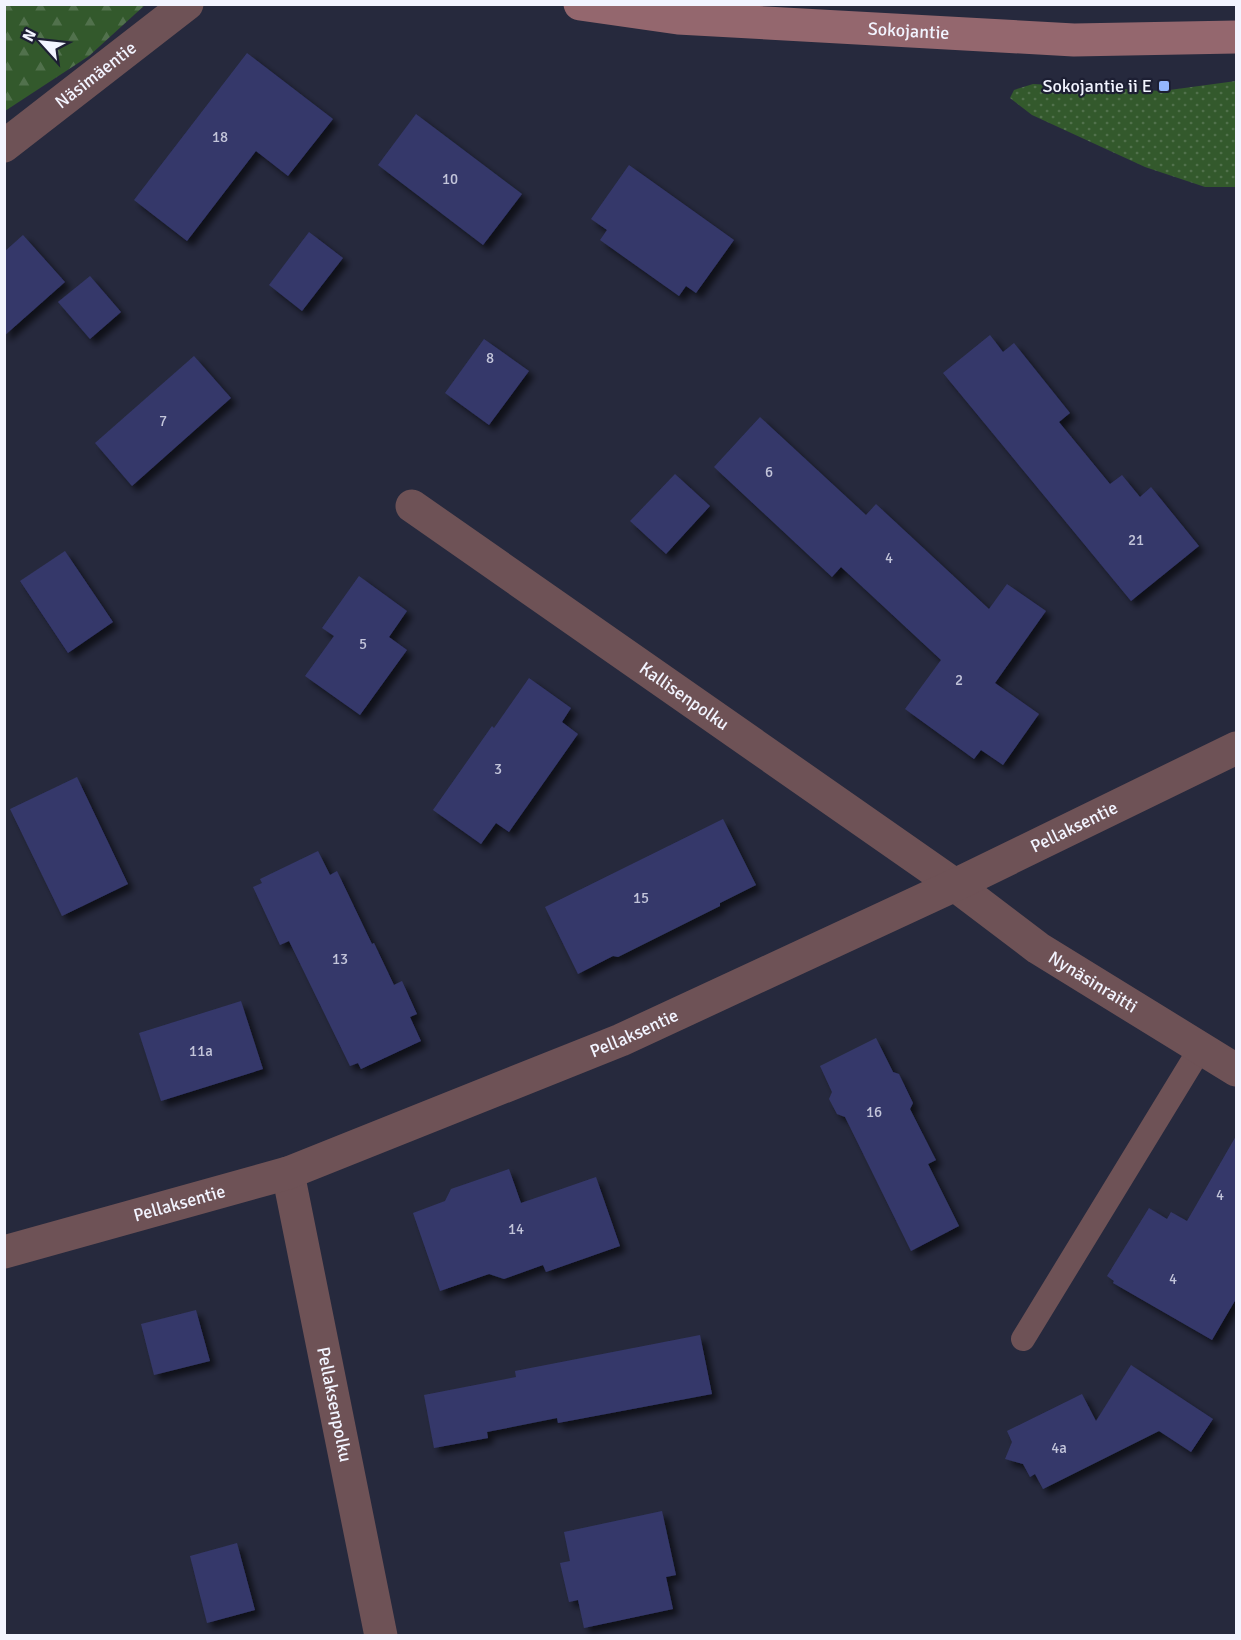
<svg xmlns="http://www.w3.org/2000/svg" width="1241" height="1640" viewBox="0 0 1241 1640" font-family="Signika,sans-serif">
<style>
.green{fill:url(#green-dots)}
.forest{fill:url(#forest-firs)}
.building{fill:#35386b;filter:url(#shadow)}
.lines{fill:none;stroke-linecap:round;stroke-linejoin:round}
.lane{stroke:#6e5256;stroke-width:24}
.street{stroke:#6e5256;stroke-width:33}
.secondary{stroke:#94676e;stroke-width:33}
.poi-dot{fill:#94b7fd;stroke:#1d1f33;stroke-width:2}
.labels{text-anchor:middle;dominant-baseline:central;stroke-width:4.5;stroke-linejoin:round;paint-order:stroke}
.number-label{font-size:15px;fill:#c3c5da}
.street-label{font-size:18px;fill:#f2f4ff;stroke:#1d1f33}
.poi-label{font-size:18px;fill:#f2f4ff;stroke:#1d1f33;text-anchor:end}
</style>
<defs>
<pattern id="green-dots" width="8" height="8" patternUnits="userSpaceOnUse" patternTransform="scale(1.5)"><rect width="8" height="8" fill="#33592c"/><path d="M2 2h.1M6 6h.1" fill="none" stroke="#51714c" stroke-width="1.8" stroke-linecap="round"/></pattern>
<pattern id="forest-firs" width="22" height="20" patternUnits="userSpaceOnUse" patternTransform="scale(1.5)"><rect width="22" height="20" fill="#33592c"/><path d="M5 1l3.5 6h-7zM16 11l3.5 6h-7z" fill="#51714c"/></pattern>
<filter id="shadow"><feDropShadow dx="5.5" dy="5.5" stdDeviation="3" flood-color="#0009"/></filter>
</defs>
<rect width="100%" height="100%" fill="#26293d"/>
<path class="green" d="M1236,81V187H1205L1145,167L1032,115L1010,98L1014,90L1033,84L1162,91Z"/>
<path class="forest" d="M5,4H145V5L89,56L5,111Z"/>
<g class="building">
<path d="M247,53L333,119L288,176L256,151L187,241L134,200Z"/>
<path d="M416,114L522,194L483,245L378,165Z"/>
<path d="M629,165L734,240L696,293L686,286L679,296L600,240L607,230L591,219Z"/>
<path d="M309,232L343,258L302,311L269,285Z"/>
<path d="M23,235L65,282L4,336V252Z"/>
<path d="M90,276L121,312L90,339L58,302Z"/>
<path d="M990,335L1003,352L1014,343L1070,413L1059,422L1110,484L1122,475L1140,497L1151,487L1199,546L1131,601L943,373Z"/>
<path d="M484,339L529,371L489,425L445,393Z"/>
<path d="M194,356L231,398L132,486L95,443Z"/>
<path d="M760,417L866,515L876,504L989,609L1007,584L1046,611L995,683L1039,714L1003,765L981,750L974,759L905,709L941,660L841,567L832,577L714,467Z"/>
<path d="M675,474L710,506L666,554L630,521Z"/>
<path d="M65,551L113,622L68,653L20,581Z"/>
<path d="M359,576L407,611L389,637L407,650L360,715L305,676L334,636L322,628Z"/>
<path d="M529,678L571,708L562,722L578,734L509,832L496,823L481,844L433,810L492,726L494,728Z"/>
<path d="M77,777L128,884L62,916L10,809Z"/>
<path d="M723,819L756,885L720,903V906L618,957L613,956L578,974L545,907Z"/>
<path d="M318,851L330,875L337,871L372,944L374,943L394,985L402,981L417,1014L410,1017L421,1041L361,1069L358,1063L350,1066L289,941L280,945L253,887L262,883L260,879Z"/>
<path d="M241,1001L263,1069L161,1101L139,1033Z"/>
<path d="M876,1038L893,1072L899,1074L913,1103L910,1109L936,1160L928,1164L959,1226L911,1251L845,1117L837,1114L829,1099L832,1092L820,1066Z"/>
<path d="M1236,1136V1299L1212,1340L1113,1283L1114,1281L1107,1276L1149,1208L1167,1219L1171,1212L1187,1221Z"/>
<path d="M509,1169L521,1203L596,1177L620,1246L546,1272L543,1265L504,1279L489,1274L440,1291L413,1213L445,1201L451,1189Z"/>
<path d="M196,1310L210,1361L154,1375L141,1324Z"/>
<path d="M700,1335L712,1394L558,1423L557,1418L487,1432L488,1438L434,1448L424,1395L516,1377L515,1371Z"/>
<path d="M1131,1365L1213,1419L1191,1452L1159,1431L1043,1489L1035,1474L1030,1477L1023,1464L1005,1459L1012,1442L1007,1431L1082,1394L1096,1421Z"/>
<path d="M662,1511L676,1575L666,1577L673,1609L584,1628L578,1600L569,1602L560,1563L570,1561L564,1532Z"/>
<path d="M237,1543L255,1610L207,1623L190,1556Z"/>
</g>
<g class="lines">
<path class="lane" d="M1023,1339L1200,1049"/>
<g class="street">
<path id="s1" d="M4,146L187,4"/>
<path id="s2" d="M412,506L955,885L1038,948L1236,1070"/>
<path id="s3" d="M288,1173L381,1636"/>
<path id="s4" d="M4,1252L288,1173L621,1040L955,885L1236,748"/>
</g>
<path class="secondary" id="s5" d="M580,4L678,18L1074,40L1236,37"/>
</g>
<rect class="poi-dot" x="1158" y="80" width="12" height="12" rx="3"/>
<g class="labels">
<g class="number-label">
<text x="220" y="137">18</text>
<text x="450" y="179">10</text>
<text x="490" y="358">8</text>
<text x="163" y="421">7</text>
<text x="769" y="472">6</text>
<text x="1136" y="540">21</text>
<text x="889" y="558">4</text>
<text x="363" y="644">5</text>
<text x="959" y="680">2</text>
<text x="498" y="769">3</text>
<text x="641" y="898">15</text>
<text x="340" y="959">13</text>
<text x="201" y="1051">11a</text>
<text x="874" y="1112">16</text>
<text x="1220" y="1195">4</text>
<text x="516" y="1229">14</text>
<text x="1173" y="1279">4</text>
<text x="1059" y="1448">4a</text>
</g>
<g class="street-label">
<text stroke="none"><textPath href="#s5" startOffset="330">Sokojantie</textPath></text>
<text stroke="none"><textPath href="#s1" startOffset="116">Näsimäentie</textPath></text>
<text stroke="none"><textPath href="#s2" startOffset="332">Kallisenpolku</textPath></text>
<text stroke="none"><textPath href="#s4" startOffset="1154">Pellaksentie</textPath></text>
<text stroke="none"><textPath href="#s2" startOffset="831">Nynäsinraitti</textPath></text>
<text stroke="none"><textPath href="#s4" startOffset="668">Pellaksentie</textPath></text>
<text stroke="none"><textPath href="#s4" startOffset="182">Pellaksentie</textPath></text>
<text stroke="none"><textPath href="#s3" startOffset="236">Pellaksenpolku</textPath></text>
</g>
<g class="poi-label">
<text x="1152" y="86">Sokojantie ii E</text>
</g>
</g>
<rect width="1241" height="1640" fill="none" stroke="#f2f4ff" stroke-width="12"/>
<g transform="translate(42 42) rotate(297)" stroke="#1d1f33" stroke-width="4.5" paint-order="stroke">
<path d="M0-4.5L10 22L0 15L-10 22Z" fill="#f2f4ff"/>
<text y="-9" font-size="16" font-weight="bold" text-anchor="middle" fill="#f2f4ff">N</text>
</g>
</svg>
